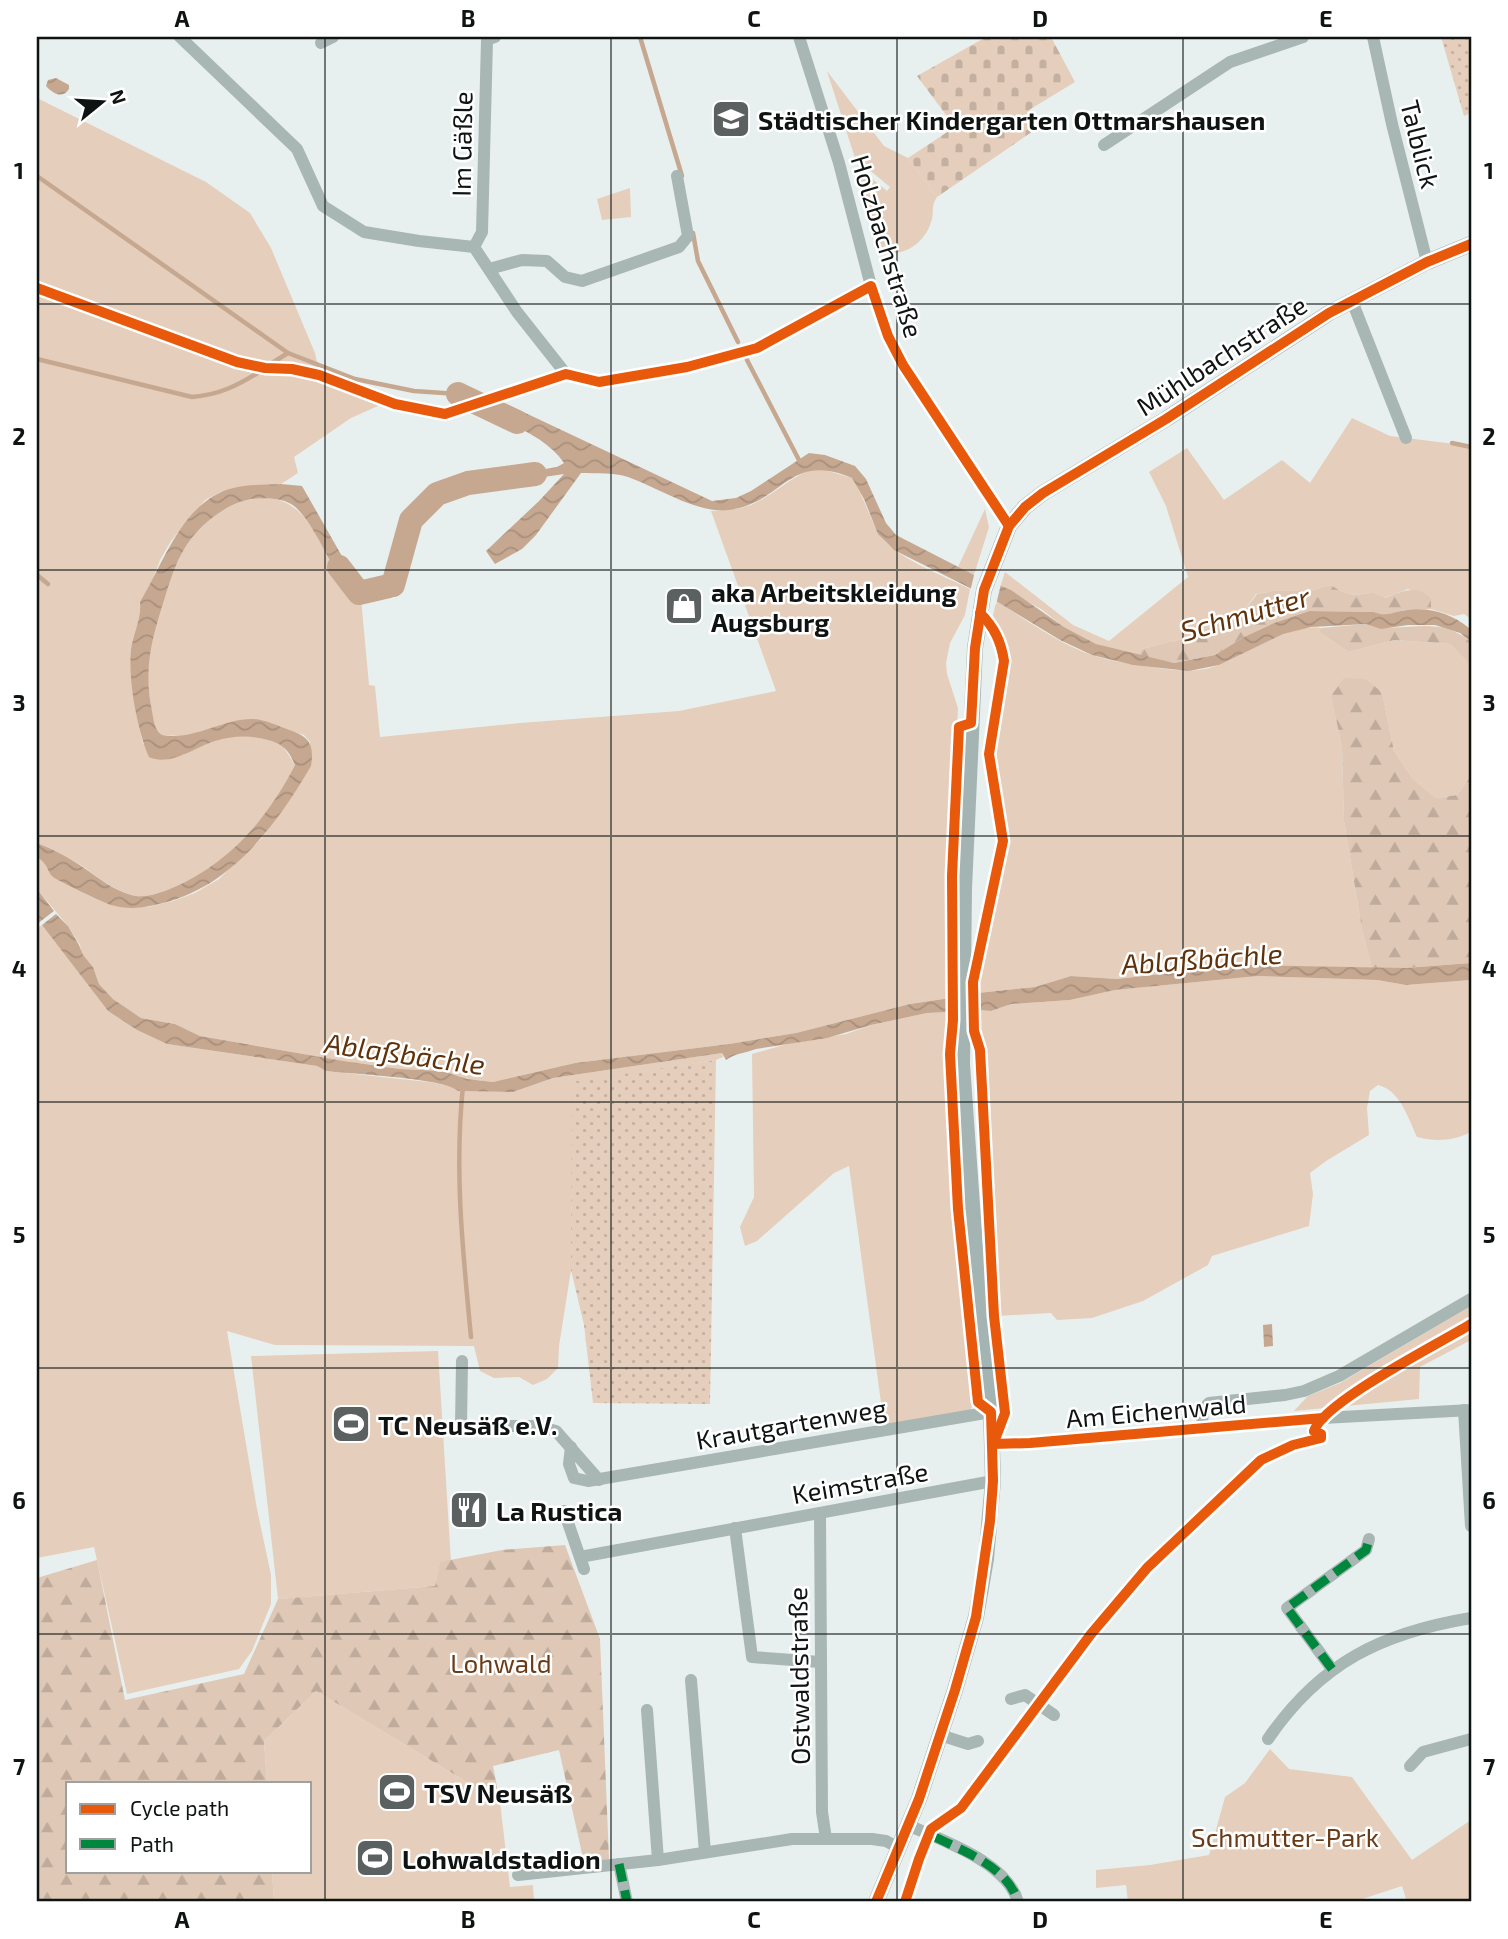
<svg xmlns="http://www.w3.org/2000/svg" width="1508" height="1939" viewBox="0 0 1508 1939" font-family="'Exo 2',sans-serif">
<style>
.green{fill:#e5cebb}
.forest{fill:url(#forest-firs)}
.cemetery{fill:url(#cemetery-stones)}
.garden{fill:url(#garden-dots)}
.water{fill:url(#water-waves)}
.pier{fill:#e8f0ef}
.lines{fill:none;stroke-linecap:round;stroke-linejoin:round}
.stream{stroke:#c6a891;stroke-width:4.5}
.river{stroke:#c6a891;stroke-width:24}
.street{stroke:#a8b7b4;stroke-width:12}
.secondary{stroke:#a4b4b3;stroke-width:16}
.quiet{stroke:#00873e;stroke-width:9;stroke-dasharray:18 9;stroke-linecap:butt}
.cycleway-casing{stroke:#fff;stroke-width:15}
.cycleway{stroke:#e8590c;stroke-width:10}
.grid{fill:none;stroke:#0f1413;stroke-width:2;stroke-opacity:0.55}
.labels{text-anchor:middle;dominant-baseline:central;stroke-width:5;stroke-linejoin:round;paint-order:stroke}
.poi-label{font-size:26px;font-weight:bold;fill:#0f1413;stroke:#fff;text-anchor:start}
.street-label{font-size:26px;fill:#0f1413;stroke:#fff}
.park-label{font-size:26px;fill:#693b16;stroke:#fff}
.water-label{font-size:28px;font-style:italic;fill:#5f320b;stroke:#fff}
.neatline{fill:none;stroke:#0f1413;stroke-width:2.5}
.grid-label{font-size:23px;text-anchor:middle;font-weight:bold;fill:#0f1413}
</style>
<defs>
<pattern id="forest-firs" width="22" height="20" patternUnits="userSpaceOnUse" patternTransform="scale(1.75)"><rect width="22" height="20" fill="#dfc8b5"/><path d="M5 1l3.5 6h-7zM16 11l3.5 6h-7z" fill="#beab9b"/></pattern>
<pattern id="cemetery-stones" width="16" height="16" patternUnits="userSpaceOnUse" patternTransform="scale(1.75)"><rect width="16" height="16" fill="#e5cebb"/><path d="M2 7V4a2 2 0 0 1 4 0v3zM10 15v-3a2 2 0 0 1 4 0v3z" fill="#c3b0a0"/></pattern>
<pattern id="garden-dots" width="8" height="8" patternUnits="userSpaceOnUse" patternTransform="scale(1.75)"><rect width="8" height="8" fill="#e5cebb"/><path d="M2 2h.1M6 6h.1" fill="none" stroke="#c3b0a0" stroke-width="1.8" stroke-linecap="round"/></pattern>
<pattern id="water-waves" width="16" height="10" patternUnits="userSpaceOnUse" patternTransform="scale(1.75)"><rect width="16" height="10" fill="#c6a891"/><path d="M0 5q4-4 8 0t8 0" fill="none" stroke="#a9907c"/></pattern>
</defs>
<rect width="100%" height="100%" fill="#e8f0ef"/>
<g class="green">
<path d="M827,71L884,146L908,158L937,197C931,206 934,210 932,219C926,243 902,260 879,250L857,166L887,191L890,187L855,158Z"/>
<path d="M37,98L206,182L250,213L271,248L315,353L321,380L378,401V406L351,418L294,457L298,473L281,484L233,488L219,493L205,500L171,541L160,560L141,611L131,661L135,709L143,744L183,755C201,744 226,734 248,736C259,737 271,741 281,743L295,765C269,818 228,865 172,888C160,893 144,899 131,895C114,890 99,878 85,868C70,858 53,849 37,843Z"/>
<path d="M630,188L631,217L602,220L597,199Z"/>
<path d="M1352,418L1390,436L1471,446V619L1464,614L1454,616L1431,609V599L1408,589L1384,598L1372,592C1354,597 1346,595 1331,585L1309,591H1273L1256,594L1238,619L1206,633L1142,649L1137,656L1096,644L1064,627L1041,609L1000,587L1005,572L1073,625L1109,641L1188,577L1166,506L1149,472L1187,448L1224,500L1282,460L1310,483Z"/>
<path d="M810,470H825L852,478C863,495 868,514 878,532C891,557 945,576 970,589L965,615L950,643L946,663L947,674L958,708L949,886L950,998L910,1004L796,1033L729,1044L575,1063L493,1082L467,1079L443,1071L400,1069L344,1061L200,1036L175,1024L141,1018L113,999L99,984L93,967L82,955L80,945L68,926L37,889V857L45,863L53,877L74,887L148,907L173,901L195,893L219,879L262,838L310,766V742L304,735L254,719L201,733L182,736L162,735C153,728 153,717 151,706C149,694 147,682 148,669C149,634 170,567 191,539C203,523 227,504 247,500C299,488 313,530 334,568C340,580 344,590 354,598H361L369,685L375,686L380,737L520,723L679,711L776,691L711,511C724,510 738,510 751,505C772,496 788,479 810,470Z"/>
<path d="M985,509L989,527L974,575L958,567Z"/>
<path d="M996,601C1027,620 1060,645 1095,656C1115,662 1137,665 1158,668C1179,671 1201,673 1221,664C1251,650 1286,624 1321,628L1319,632L1349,652L1394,640L1450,644L1471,666V776L1457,795L1436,798L1413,779L1394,751L1382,692L1365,680L1331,695L1342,747L1344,821L1362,930L1372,968L1242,965L1117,979L1071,976L1035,987L978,993V975L991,933L1006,840L993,755L1007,661L1005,641L993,616Z"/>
<path d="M37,925L39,927L42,925L108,1011L137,1030L167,1044L317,1066L326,1071L429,1082L454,1087L459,1091L513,1092L553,1078L722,1053L723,1057L716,1060L573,1083L571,1270L559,1346L558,1368L547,1379L533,1385L519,1377L494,1378L480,1371L474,1346L275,1345L227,1331L257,1509L271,1575V1604L252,1651L239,1669L127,1694L94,1547L37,1558Z"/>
<path d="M1258,976L1377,980L1406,985L1471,980V1132C1453,1141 1436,1142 1417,1137C1408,1118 1400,1090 1378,1085L1370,1091L1367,1108L1369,1135L1326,1161L1310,1173L1313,1194L1309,1226L1212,1256L1208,1265L1143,1301L1092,1318L1057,1320L1051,1313L997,1316L985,1053L978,1010L991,1011L1011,1004L1070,1000L1115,990Z"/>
<path d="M950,1012C942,1142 962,1274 975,1402L970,1410L884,1425L849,1166L834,1173L757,1241L745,1246L740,1227L754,1197L752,1054L787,1044L846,1034L871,1025L927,1013Z"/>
<path d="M1471,1306V1340L1420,1367L1419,1399L1294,1411L1308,1396L1340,1383Z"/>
<path d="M438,1351L451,1562L440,1563L435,1586L278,1599L251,1356Z"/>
<path d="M316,1691L500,1802L510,1887L533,1885L534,1902H274L272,1871H310V1783H267L264,1741Z"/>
<path d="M1270,1749L1289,1769L1352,1777L1412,1860L1471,1820V1902H1407L1402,1886L1353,1902H1128L1126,1885L1096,1888V1870L1150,1865L1209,1855L1225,1797L1245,1783Z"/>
</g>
<g class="forest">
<path d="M1331,585C1346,595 1354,597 1372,592L1385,598C1400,592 1418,583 1431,599V609L1405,610L1382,616L1374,612L1309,611L1274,623L1244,637L1215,655L1174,663L1137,656L1142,649L1206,633L1238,619L1257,594L1273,591H1309Z"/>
<path d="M1366,624C1404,636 1434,612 1471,642V666L1450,644L1394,640L1349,652L1319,632L1321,628Z"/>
<path d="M1344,678L1365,679L1382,692L1394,751L1413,779L1436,798L1457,795L1471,776V963L1405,968H1372L1362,930L1344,821L1342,747L1331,696Z"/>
<path d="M565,1545L600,1639L609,1859L585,1867L559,1750L493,1766L500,1802L316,1691L264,1741L267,1783H68V1871H272L274,1902H37V1578L97,1560L125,1700L244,1674L278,1599L435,1586L440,1562L502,1550Z"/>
</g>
<path class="cemetery" d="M986,37H1051L1075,82L1029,110L1039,127L937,197L908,158L955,127L917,76Z"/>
<g class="garden">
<path d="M1441,37H1471V113L1464,116Z"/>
<path d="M716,1060L710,1404L593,1403L584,1325L571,1270L572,1082Z"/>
</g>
<g class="water">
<path d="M56,78L69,85V89C63,99 53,94 46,86L48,80Z"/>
<path d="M502,402L712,501L736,498L751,491L809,453L825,455L855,466L866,479L886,523L896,535L974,575L1011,590L1064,627L1096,644L1174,663L1215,655L1244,637L1274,623L1309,611L1374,612C1384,617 1391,613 1401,611C1427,606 1449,612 1469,628L1471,630V642L1460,633L1435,625H1408L1381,629L1366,624L1311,627L1283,634L1219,665L1189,671L1133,665L1092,655L1060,640L996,601L894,550L878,534L864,499L852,478C788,451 784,503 729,510C697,514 659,488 628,477C614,472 596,474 581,473L536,535L522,549L495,564L486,551L539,501L564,474L505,483L503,476L557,467L564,463C546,436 509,424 480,410Z"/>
<path d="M281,484L302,486L355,579L361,598H354C344,590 340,580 334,568C324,550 309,518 294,506C283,497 260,497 247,500C227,504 203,523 191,539C178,556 171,577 165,597C152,638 143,668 152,711C154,721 154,729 162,735C194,741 221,719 252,719C261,719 271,723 279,726C302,735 316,736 311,766C277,824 232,886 163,903C145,908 129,910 111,905C105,903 56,880 53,877C46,870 50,866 37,857V843C53,849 70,858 84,868C99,878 113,890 131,895C144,899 160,893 172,888C228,865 268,818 295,765C288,748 281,743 264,739C247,735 232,736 215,741C195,747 170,767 149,757C137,730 128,680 131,650C133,634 142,618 140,602C164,563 182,501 233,488C248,484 265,485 281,484Z"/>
<path d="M37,889L54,911L37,924Z"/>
<path d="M56,914L68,926L79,945L83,955L93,967L99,984L113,999L141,1018L175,1024L200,1036L344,1061L400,1069L443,1071L467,1079L493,1082L575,1063L729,1044L796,1033L910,1004L950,998V1012L927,1013L871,1025L827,1038L756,1049C746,1053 735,1053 726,1060L722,1053L553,1078L513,1092L458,1091C445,1078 350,1074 326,1071L317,1066L167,1044L137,1030L108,1011L42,925Z"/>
<path d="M1471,963V980L1406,985L1377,980L1258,976L1115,990L1070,1000L1011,1004L991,1011L978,1010V993L1035,987L1071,976L1117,979L1242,965L1405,968Z"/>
<path d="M1272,1324L1273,1346L1264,1347L1263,1325Z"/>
</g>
<path class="pier" d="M975,571L1001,584L996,605L970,592Z"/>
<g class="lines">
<g class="stream">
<path d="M640,37L682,176"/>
<path d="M37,176L288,353L355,379L414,391L458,394"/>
<path d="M693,233L698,261L738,342"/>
<path d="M37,359L192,397C218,395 237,386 259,372"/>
<path d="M747,360L800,462"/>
<path d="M272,363L288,353"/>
<path d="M1452,443L1471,447"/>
<path d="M37,575L48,584"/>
<path d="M463,1086C454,1171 463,1253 471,1337"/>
</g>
<g class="river">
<path d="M458,394L517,422"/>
<path d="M339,567L359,593L389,586"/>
<path d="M393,585L411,520L437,494L468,483L535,474"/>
</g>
<g class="street">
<path d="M180,37L297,149L323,206L364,232L419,241L474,247L517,312L566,374L599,382L687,367L757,348L871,286"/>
<path d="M799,37L839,163L871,286L888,336L917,387L1009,526"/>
<path d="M1373,37L1392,124L1427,262"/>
<path d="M321,43L333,37"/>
<path d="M1104,145L1230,62L1303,37"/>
<path d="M474,247L482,232L487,40L495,37"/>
<path d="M489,269L522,260L547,261L565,277L582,281L679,247L688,236L677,176"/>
<path d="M1352,301L1406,438"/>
<path d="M445,414L566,374"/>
<path d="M462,1361L461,1426H537L556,1431L599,1480"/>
<path d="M1464,1410L1471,1526"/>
<path d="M1203,1429C1202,1418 1201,1410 1209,1403L1285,1395L1304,1391L1339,1376L1471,1299"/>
<path d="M993,1444L1030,1443L1323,1418L1471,1410"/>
<path d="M571,1447L569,1464L574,1478L588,1481L991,1412"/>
<path d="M564,1511L584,1569"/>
<path d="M820,1513L822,1812L826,1839"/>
<path d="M735,1528L752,1657L820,1662"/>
<path d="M580,1557L993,1481"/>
<path d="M1332,1669L1287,1608L1366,1550L1369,1539"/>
<path d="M691,1680L705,1852"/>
<path d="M1011,1699L1025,1695L1054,1715"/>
<path d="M647,1710L658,1860"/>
<path d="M940,1735L968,1744L978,1741"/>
<path d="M1268,1739C1320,1663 1381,1633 1471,1618"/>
<path d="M1410,1766L1423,1752L1471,1739"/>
<path d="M908,1825C943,1841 1007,1862 1018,1902"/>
<path d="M619,1864L627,1902"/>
<path d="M518,1875L658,1860L792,1839H872L886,1841L897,1847"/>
</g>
<path class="secondary" d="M876,1902L919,1799L955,1690L976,1617L986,1559L993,1481L991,1412L975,1247L962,1064L964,889L975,648L984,590L1009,526L1025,507L1043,493L1166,419L1329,313L1427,262L1471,244"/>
<g class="quiet">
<path d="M1332,1669L1287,1608L1366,1550L1369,1539"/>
<path d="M935,1837C965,1852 1008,1867 1018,1902"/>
<path d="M619,1864L627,1902"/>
</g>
<g class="cycleway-casing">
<g id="cycleway">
<path d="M37,288L237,362L265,368L292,369L319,375L395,404L445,414L566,374L599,382L687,367L757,348L871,286L888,336L903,365L1009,526"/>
<path d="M980,613C994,627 1001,641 1004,661L989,754L1003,841L973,982L974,1031L980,1050L994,1316L1005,1413L996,1437"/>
<path d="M993,1444L1030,1443L1323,1418"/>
<path d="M876,1902L919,1799L955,1690L976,1617L990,1521L993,1481L991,1412L978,1402L958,1209L950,1054L953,1020L952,876L959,727L971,723L975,648L984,590L1009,526L1025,507L1043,493L1166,419L1329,313L1427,262L1471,244"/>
<path d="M905,1902L919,1859L931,1829L961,1808L1091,1634L1147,1568L1261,1460L1293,1445L1321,1438V1434L1314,1431C1323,1402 1440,1343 1471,1324"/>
</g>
</g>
<use href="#cycleway" class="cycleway"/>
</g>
<path class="grid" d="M325,37V1902M611,37V1902M897,37V1902M1183,37V1902M37,304H1471M37,570H1471M37,836H1471M37,1102H1471M37,1368H1471M37,1634H1471"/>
<defs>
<g id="school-square" transform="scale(2.0125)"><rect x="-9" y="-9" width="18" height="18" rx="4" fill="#5b6160" stroke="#fff"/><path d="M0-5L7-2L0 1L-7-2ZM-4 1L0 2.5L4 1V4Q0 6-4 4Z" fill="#fff"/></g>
<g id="shop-square" transform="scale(2.0125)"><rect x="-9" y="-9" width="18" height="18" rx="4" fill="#5b6160" stroke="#fff"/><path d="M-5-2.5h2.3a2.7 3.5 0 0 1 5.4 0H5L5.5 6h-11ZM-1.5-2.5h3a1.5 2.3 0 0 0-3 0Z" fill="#fff"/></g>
<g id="stadium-square" transform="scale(2.0125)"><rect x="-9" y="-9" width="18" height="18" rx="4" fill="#5b6160" stroke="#fff"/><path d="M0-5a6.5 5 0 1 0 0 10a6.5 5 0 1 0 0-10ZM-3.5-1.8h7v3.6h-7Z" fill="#fff"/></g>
<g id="restaurant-square" transform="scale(2.0125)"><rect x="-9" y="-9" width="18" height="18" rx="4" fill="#5b6160" stroke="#fff"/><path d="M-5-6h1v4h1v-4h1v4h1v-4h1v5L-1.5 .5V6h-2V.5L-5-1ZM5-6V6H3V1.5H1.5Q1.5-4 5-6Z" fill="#fff"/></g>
</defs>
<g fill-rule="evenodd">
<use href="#school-square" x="731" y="119"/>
<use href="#shop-square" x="684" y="606"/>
<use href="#stadium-square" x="351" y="1424"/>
<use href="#restaurant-square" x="469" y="1510"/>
<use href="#stadium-square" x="397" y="1792"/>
<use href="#stadium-square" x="375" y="1858"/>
</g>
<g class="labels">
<g class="poi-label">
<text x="758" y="119">Städtischer Kindergarten Ottmarshausen</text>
<text x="711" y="591">aka Arbeitskleidung<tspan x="711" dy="30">Augsburg</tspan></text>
<text x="378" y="1424">TC Neusäß e.V.</text>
<text x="496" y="1510">La Rustica</text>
<text x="424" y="1792">TSV Neusäß</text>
<text x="402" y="1858">Lohwaldstadion</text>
</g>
<g class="street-label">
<text transform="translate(461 144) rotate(-89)">Im Gäßle</text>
<text transform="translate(1421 144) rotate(76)">Talblick</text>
<text transform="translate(888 246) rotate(73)">Holzbachstraße</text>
<text transform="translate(1221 355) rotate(-33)">Mühlbachstraße</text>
<text transform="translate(1156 1410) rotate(-5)">Am Eichenwald</text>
<text transform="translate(791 1423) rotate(-10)">Krautgartenweg</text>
<text transform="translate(860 1482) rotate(-10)">Keimstraße</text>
<text transform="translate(798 1676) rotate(-91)">Ostwaldstraße</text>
</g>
<g class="park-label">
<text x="501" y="1662">Lohwald</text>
<text x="1285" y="1836">Schmutter-Park</text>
</g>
<g class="water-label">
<text transform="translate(1245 613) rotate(-16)">Schmutter</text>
<text transform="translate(1202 958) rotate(-4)">Ablaßbächle</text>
<text transform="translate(405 1053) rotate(8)">Ablaßbächle</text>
</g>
</g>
<rect width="1508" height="1939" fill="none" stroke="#ffffff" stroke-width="77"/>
<rect x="66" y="1782" width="245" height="91" fill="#ffffff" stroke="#9fa1a1" stroke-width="2"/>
<rect x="80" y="1804" width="35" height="10" fill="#e8590c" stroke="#9fa1a1" stroke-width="2"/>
<text x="130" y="1816" font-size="21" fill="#0f1413">Cycle path</text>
<rect x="80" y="1839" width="35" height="10" fill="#00873e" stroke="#9fa1a1" stroke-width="2"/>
<text x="130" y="1852" font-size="21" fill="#0f1413">Path</text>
<g transform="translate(102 102) rotate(72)" stroke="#ffffff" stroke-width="5" paint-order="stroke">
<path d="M0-5L12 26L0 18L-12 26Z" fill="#0f1413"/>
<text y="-10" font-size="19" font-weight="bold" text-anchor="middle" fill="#0f1413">N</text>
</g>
<rect x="38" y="38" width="1432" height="1862" class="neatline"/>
<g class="grid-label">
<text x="182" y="27">A</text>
<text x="468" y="27">B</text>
<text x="754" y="27">C</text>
<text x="1040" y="27">D</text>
<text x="1326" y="27">E</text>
<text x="19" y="179">1</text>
<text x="1489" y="179">1</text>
<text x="19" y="445">2</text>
<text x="1489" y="445">2</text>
<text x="19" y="711">3</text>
<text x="1489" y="711">3</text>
<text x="19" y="977">4</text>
<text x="1489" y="977">4</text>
<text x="19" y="1243">5</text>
<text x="1489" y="1243">5</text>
<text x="19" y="1509">6</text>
<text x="1489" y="1509">6</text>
<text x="19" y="1775">7</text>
<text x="1489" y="1775">7</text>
<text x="182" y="1928">A</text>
<text x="468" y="1928">B</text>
<text x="754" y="1928">C</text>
<text x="1040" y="1928">D</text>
<text x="1326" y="1928">E</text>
</g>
</svg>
